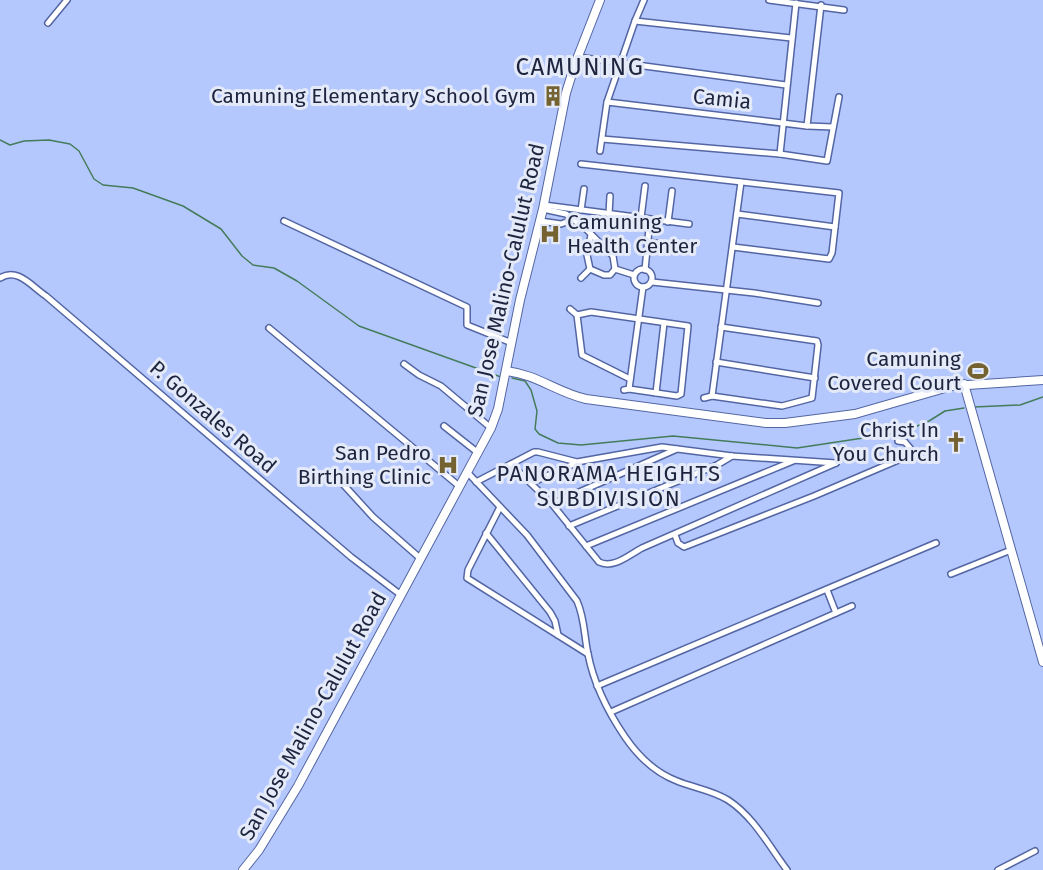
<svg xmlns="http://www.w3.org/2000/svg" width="1043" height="870" viewBox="0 0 1043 870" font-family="'Fira Sans',sans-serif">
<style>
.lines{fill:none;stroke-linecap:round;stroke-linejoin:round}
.stream{stroke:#447c5b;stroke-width:1.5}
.street-casing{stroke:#5366a3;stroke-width:8}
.secondary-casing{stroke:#5366a3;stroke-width:10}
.street{stroke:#fff;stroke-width:5}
.secondary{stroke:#fff;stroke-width:8}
.labels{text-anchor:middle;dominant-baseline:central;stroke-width:6;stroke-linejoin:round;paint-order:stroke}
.poi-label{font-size:21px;fill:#1c243e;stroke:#e5eaf8;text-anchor:end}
.street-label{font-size:21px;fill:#1c243e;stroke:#e5eaf8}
.neighbourhood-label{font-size:22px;letter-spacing:1.5px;fill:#1c243e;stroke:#e5eaf8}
.quarter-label{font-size:24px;letter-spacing:1.5px;fill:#1c243e;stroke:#e5eaf8}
</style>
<rect width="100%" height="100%" fill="#b5c8fe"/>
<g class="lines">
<g class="stream">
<path d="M0,140L10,145L24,141L49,140L70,144L79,151L94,179L103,185L133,188L183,206L221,229L242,256L253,265L274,268L297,281L359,326L501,377"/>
<path d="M512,378L525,381L531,390L537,411L535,429L539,434L558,443L581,445L673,436L797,448L903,432L929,421L945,411L964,408"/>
<path d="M974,407L1020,405L1043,397"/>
</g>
<g class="street-casing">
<g id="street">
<path d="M769,0L844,10"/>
<path d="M635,21L791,38"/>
<path d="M48,23L67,0"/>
<path d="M577,57L786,85"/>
<path d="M607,102L807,126L833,127"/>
<path d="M807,126L821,5"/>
<path d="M602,139L780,154L827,161L839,97"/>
<path d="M600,151L607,102L635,21L644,0"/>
<path d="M780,154L796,3"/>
<path d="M581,164L839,193L832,253L829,259L733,247"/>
<path d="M544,205L689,224"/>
<path d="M543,209L566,214L586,229L613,256L615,269L634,275"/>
<path d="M581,210L584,189"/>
<path d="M609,214L610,196"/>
<path d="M737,214L835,227"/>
<path d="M641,218L645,186"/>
<path d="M284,221L467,307V325L512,343"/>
<path d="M540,221L561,224L572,220"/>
<path d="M668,222L672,191"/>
<path d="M591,235L587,255L590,269L604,275H610L615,269"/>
<path d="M647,242L692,248"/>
<circle cx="643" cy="278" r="9"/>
<path d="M645,270L649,229"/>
<path d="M0,278C18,267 32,287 46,296L351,557L401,595"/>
<path d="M581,278L590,269"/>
<path d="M652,282L754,293L818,303"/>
<path d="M570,309L577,315L582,355L630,379"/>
<path d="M577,315L591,312L688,326L681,394L677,396L629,389"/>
<path d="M269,328L459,486"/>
<path d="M716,362L815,378"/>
<path d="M404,364L419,375L441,386L491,428"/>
<path d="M624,390L629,389L643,287"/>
<path d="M656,393L664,323"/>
<path d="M712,396L741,182"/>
<path d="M704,398L712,396L782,406L812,398L818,345L817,341L721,327"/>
<path d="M444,426L477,452"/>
<path d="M511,464L552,504L599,562C614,569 629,555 642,548L836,463"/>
<path d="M467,472L527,535L577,601C585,619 584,636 588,654C594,685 608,712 625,737C638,756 656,773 677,781C694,788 712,790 728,800C754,817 769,846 787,870"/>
<path d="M476,482L534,452H538L577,462L662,447L732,456L836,463"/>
<path d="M342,483L373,517L421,559"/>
<path d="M531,483L576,463"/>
<path d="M552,504L677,449"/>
<path d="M500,507L468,570L467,578L588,654"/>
<path d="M569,526L717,465L732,456"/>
<path d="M486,533L550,612L555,621L558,635"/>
<path d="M675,535L678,543L684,547L814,496L910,455V448L905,442L898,441"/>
<path d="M586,546L793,461"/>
<path d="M951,574L1011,550"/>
<path d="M827,590L836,613"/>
<path d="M597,686L936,543"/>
<path d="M611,712L852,606"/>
<path d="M998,870L1035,851"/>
</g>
</g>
<g class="secondary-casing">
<g id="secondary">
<path d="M506,371C536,374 558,393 586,399L766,423H785L855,414L952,386L1043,380"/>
<path d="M964,384L1043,662"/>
<path d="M243,870L259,850L298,786L491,428L498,409L520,300L543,209L566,93L575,64L600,0"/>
</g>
</g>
<use href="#street" class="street"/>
<use href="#secondary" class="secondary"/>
</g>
<defs>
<g id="building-bare" transform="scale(1.62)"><path d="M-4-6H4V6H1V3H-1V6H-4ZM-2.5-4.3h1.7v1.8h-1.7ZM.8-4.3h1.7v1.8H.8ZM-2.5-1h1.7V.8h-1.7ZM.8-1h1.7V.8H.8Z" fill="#746230" stroke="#e5eaf8" stroke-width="2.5" paint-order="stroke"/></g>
<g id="hospital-bare" transform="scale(1.62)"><path d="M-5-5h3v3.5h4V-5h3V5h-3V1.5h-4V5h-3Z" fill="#746230" stroke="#e5eaf8" stroke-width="2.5" paint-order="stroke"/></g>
<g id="stadium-bare" transform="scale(1.62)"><path d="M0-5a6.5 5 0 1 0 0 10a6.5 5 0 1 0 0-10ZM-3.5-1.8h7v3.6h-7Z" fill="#746230" stroke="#e5eaf8" stroke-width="2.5" paint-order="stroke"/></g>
<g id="church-bare" transform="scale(1.62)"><path d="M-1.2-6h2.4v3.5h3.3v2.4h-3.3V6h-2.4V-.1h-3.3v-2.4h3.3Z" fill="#746230" stroke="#e5eaf8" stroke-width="2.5" paint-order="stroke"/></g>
</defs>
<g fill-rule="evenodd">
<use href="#building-bare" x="553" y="96"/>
<use href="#hospital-bare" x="550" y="234"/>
<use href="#stadium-bare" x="978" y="371"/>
<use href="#church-bare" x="956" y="442"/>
<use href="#hospital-bare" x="448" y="465"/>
</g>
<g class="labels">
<g class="poi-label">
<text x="536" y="96">Camuning Elementary School Gym</text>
<text x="567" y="222" text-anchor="start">Camuning<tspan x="567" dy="24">Health Center</tspan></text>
<text x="961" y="359">Camuning<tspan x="961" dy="24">Covered Court</tspan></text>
<text x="939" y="430">Christ In<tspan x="939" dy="24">You Church</tspan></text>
<text x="431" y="453">San Pedro<tspan x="431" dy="24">Birthing Clinic</tspan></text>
</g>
<g class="street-label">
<text transform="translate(722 99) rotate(6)">Camia</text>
<text transform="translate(506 280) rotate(-77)">San Jose Malino-Calulut Road</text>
<text transform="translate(213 417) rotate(41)">P. Gonzales Road</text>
<text transform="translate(313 716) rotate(-61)">San Jose Malino-Calulut Road</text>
</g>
<g class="neighbourhood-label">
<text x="609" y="473">PANORAMA HEIGHTS<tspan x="609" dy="25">SUBDIVISION</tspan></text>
</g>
<g class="quarter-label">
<text x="580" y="67">CAMUNING</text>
</g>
</g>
</svg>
